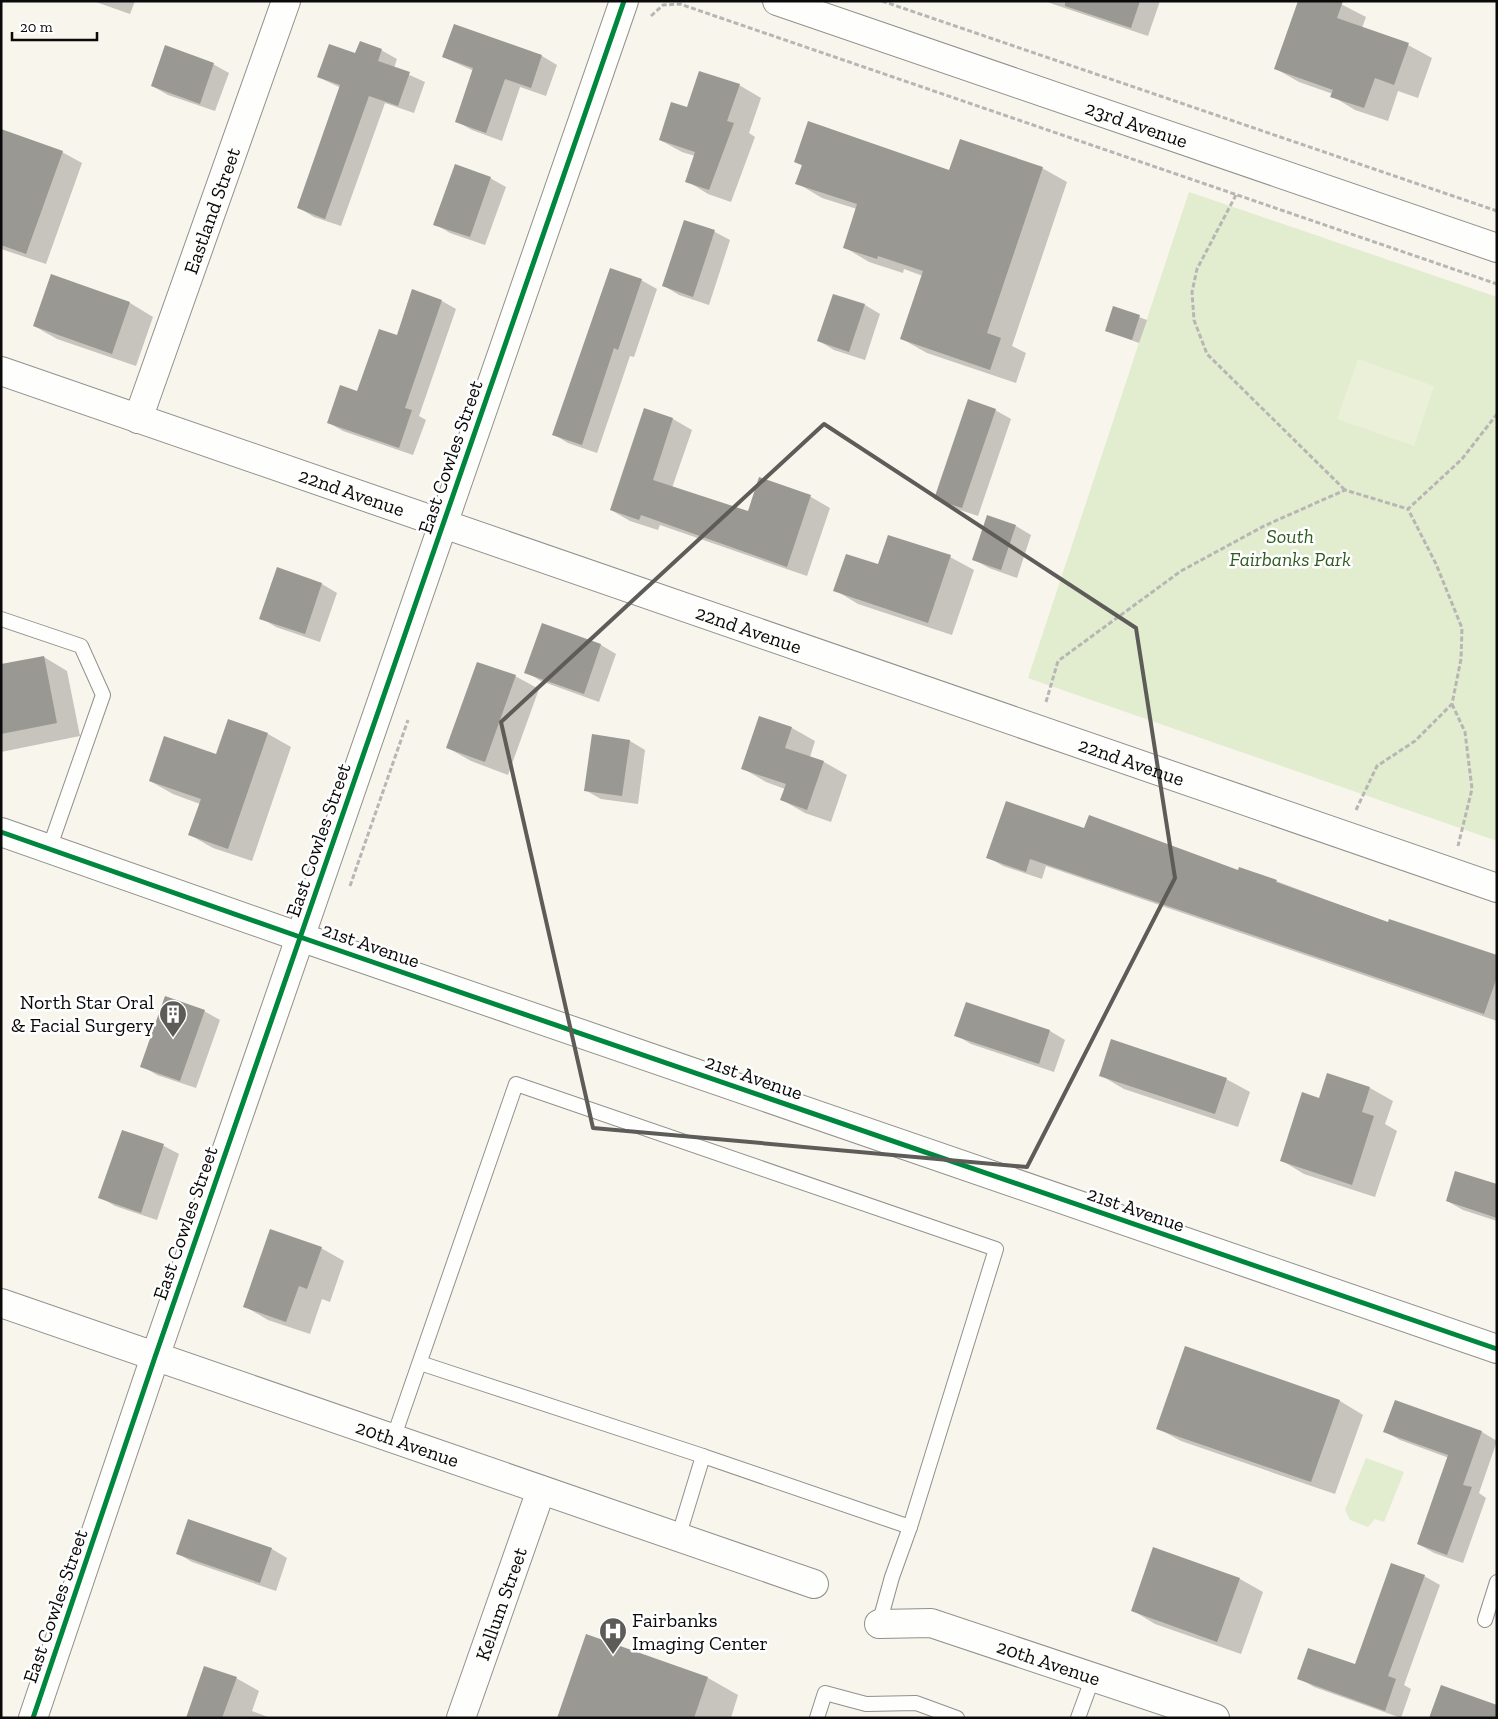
<svg xmlns="http://www.w3.org/2000/svg" width="1498" height="1719" viewBox="0 0 1498 1719" font-family="'Zilla Slab',serif">
<style>
.green{fill:#e2ecce}
.pitch{fill:#ebf0d8}
.shadow{fill:#0003}
.building{fill:#9a9893}
.lines{fill:none;stroke-linecap:round;stroke-linejoin:round}
.service-casing{stroke:#91908c;stroke-width:16}
.minor-casing{stroke:#91908c;stroke-width:30}
.tertiary-casing{stroke:#91908c;stroke-width:30}
.path{stroke:#b7b6b5;stroke-width:3;stroke-dasharray:5 2.5;stroke-linecap:butt}
.service{stroke:#fefefc;stroke-width:14}
.minor{stroke:#fefefc;stroke-width:28}
.tertiary{stroke:#fefefc;stroke-width:28}
.cycleway-casing{stroke:#fff;stroke-width:8}
.cycleway{stroke:#00873e;stroke-width:5}
.marked{fill:none;stroke:#5d5c59;stroke-width:4;stroke-linejoin:round}
.labels{text-anchor:middle;dominant-baseline:central;stroke-width:5;stroke-linejoin:round;paint-order:stroke}
.street-label{font-size:20px;fill:#0a0a0a;stroke:#fff}
.park-label{font-size:20px;font-style:italic;fill:#305b20;stroke:#fff}
.poi-label{font-size:20px;fill:#0a0a0a;stroke:#fff;text-anchor:end}
</style>
<rect width="100%" height="100%" fill="#f8f5ed"/>
<g class="green">
<path d="M1189,192L1497,297V841L1028,678Z"/>
<path d="M1366,1458L1404,1472L1384,1522L1375,1519L1368,1527L1350,1520L1345,1510Z"/>
</g>
<path class="pitch" d="M1358,359L1434,386L1414,446L1337,419Z"/>
<g class="shadow">
<path d="M93,1H135L130,14Z"/>
<path d="M1044,1H1160L1148,36Z"/>
<path d="M1335,1L1366,17L1362,28L1408,45L1432,58L1418,98L1398,91L1388,121L1355,110L1332,96L1333,94L1299,82L1276,69Z"/>
<path d="M454,26L542,56L557,65L546,96L520,87L502,141L472,130L456,121L474,71L443,57Z"/>
<path d="M381,50L397,59L394,68L425,82L414,113L385,103L341,226L314,217L299,208L341,88L318,77Z"/>
<path d="M213,64L229,73L215,111L168,95L152,86Z"/>
<path d="M739,85L761,98L749,133L755,137L731,202L708,194L687,181L695,156L682,152L660,140L688,109Z"/>
<path d="M1,131L62,152L82,163L46,264L1,249Z"/>
<path d="M795,162L950,171L1042,168L1067,182L1012,346L1026,353L1016,383L927,353L902,339L923,276L904,269L903,273L869,262L844,247L857,209L822,198L797,183L803,166Z"/>
<path d="M490,178L506,187L485,245L450,233L435,224Z"/>
<path d="M685,222L715,232L730,240L709,305L679,295L664,286Z"/>
<path d="M52,276L130,303L153,317L136,366L57,339L34,326Z"/>
<path d="M641,280L657,289L634,357L630,356L597,453L568,443L553,434Z"/>
<path d="M834,295L865,305L880,314L865,360L834,350L819,341Z"/>
<path d="M442,301L456,309L419,416L426,420L413,455L343,431L329,423L358,392L397,337Z"/>
<path d="M1114,308L1147,320L1139,343L1106,331Z"/>
<path d="M645,409L673,419L692,430L672,488L749,513L760,479L811,497L830,508L807,576L660,525L658,530L630,521L611,510Z"/>
<path d="M995,410L1011,419L978,516L951,507L936,498Z"/>
<path d="M988,517L1016,526L1031,535L1017,578L989,568L973,559Z"/>
<path d="M950,557L974,570L952,635L858,604L835,590Z"/>
<path d="M278,569L322,584L337,593L320,642L276,627L261,618Z"/>
<path d="M543,625L601,645L616,654L599,702L541,681L526,672Z"/>
<path d="M44,657L67,671L80,736L1,752V666Z"/>
<path d="M515,676L539,689L508,775L471,761L448,748Z"/>
<path d="M760,717L792,728L815,741L810,757L824,762L847,775L831,822L805,813L782,800L785,789L766,782L742,768Z"/>
<path d="M268,734L291,747L252,861L213,848L190,835L200,804L173,794L150,781Z"/>
<path d="M593,736L630,741L645,750L638,804L601,799L585,790Z"/>
<path d="M1085,830L1276,881L1388,923L1497,957V1021L1046,866L1042,879L1003,866L988,857Z"/>
<path d="M204,1011L220,1020L196,1088L157,1075L142,1066Z"/>
<path d="M1050,1031L1065,1040L1054,1072L971,1044L956,1035Z"/>
<path d="M1100,1075L1226,1079L1250,1092L1238,1127L1124,1089Z"/>
<path d="M1370,1088L1393,1101L1385,1124L1397,1131L1375,1197L1304,1174L1281,1160L1319,1099Z"/>
<path d="M123,1131L164,1146L179,1154L157,1220L115,1206L100,1197Z"/>
<path d="M1497,1185V1221L1463,1210L1447,1201Z"/>
<path d="M321,1248L344,1261L330,1302L322,1299L310,1334L268,1320L244,1306Z"/>
<path d="M1186,1348L1340,1401L1363,1415L1335,1494L1181,1441L1157,1428Z"/>
<path d="M1396,1401L1482,1432L1497,1441L1479,1493L1486,1498L1463,1563L1434,1553L1418,1544L1449,1458L1400,1440L1385,1432Z"/>
<path d="M189,1521L272,1549L287,1558L276,1591L192,1562L177,1553Z"/>
<path d="M1424,1576L1440,1585L1404,1685L1411,1689L1401,1718L1314,1687L1299,1678L1355,1666Z"/>
<path d="M1240,1579L1263,1592L1241,1654L1155,1624L1132,1610Z"/>
<path d="M236,1678L259,1691L252,1711L271,1718H187Z"/>
<path d="M708,1678L738,1695L731,1718H559Z"/>
</g>
<g class="building">
<path d="M1065,1H1140L1131,28L1065,6Z"/>
<path d="M1298,1H1343L1337,18L1409,43L1394,85L1375,78L1364,108L1330,97L1333,90L1274,69Z"/>
<path d="M454,24L542,55L531,88L505,79L486,133L455,122L473,68L442,57Z"/>
<path d="M360,41L382,49L378,61L410,72L398,106L369,96L325,219L297,208L340,85L317,77L329,44L355,53Z"/>
<path d="M165,45L214,63L200,104L151,86Z"/>
<path d="M699,71L740,84L727,121L734,123L709,190L685,182L695,152L659,140L671,102L687,107Z"/>
<path d="M808,121L949,170L960,139L1043,167L987,333L1001,338L990,370L900,339L923,271L878,256L877,259L843,248L857,204L795,184L802,165L794,162Z"/>
<path d="M1,129L63,151L26,254L1,245Z"/>
<path d="M455,164L491,177L470,237L433,225Z"/>
<path d="M684,220L715,230L693,297L662,286Z"/>
<path d="M610,268L642,279L618,350L614,348L582,445L552,435Z"/>
<path d="M51,274L130,302L112,354L33,326Z"/>
<path d="M412,289L442,300L405,408L412,410L399,448L327,423L340,385L357,391L379,329L397,335Z"/>
<path d="M833,294L865,304L849,352L817,341Z"/>
<path d="M1113,306L1140,315L1132,340L1105,331Z"/>
<path d="M968,399L996,409L962,508L934,499Z"/>
<path d="M644,408L673,418L653,480L748,511L759,477L811,495L787,567L641,515L639,520L610,510Z"/>
<path d="M987,515L1016,525L1001,570L972,560Z"/>
<path d="M888,535L951,555L928,623L833,591L846,554L878,564Z"/>
<path d="M277,567L322,583L305,634L259,619Z"/>
<path d="M542,623L601,644L584,694L524,673Z"/>
<path d="M44,656L57,723L1,734V664Z"/>
<path d="M477,662L516,675L485,762L446,748Z"/>
<path d="M759,716L792,727L785,748L824,761L807,810L780,800L786,784L741,769Z"/>
<path d="M228,719L268,733L228,849L188,835L201,799L149,781L164,736L216,754Z"/>
<path d="M592,734L630,740L622,796L584,791Z"/>
<path d="M1006,801L1084,828L1089,815L1238,870L1239,867L1277,880L1276,882L1388,922L1389,919L1497,955V977L1484,1014L1030,859L1026,872L986,858Z"/>
<path d="M165,996L205,1010L180,1081L140,1067Z"/>
<path d="M966,1002L1050,1030L1039,1064L954,1036Z"/>
<path d="M1111,1039L1227,1078L1215,1114L1099,1076Z"/>
<path d="M1327,1073L1370,1087L1362,1112L1374,1116L1352,1185L1280,1161L1302,1092L1319,1098Z"/>
<path d="M122,1130L164,1144L141,1213L98,1198Z"/>
<path d="M1455,1171L1497,1184V1218L1446,1201Z"/>
<path d="M270,1229L322,1247L307,1289L299,1286L286,1322L243,1307Z"/>
<path d="M1185,1346L1340,1400L1311,1482L1156,1429Z"/>
<path d="M1395,1400L1482,1431L1463,1485L1472,1487L1447,1555L1417,1544L1448,1455L1383,1432Z"/>
<path d="M188,1519L272,1548L260,1583L176,1554Z"/>
<path d="M1153,1547L1240,1578L1217,1642L1131,1611Z"/>
<path d="M1391,1563L1425,1575L1388,1676L1396,1679L1385,1711L1297,1679L1308,1648L1355,1664Z"/>
<path d="M586,1634L708,1677L694,1718H557Z"/>
<path d="M204,1666L237,1677L222,1718H186Z"/>
<path d="M1441,1685L1497,1705V1718H1429Z"/>
</g>
<g class="lines">
<g class="service-casing">
<g id="service">
<path d="M1,619L81,646L103,695L49,849"/>
<path d="M420,1363L703,1456"/>
<path d="M393,1439L516,1084L996,1249L910,1527L703,1456L678,1538"/>
<path d="M1485,1620L1497,1582"/>
<path d="M879,1624L892,1577L910,1527"/>
<path d="M817,1718L825,1693L866,1704L916,1703L957,1718"/>
<path d="M1078,1718L1093,1677"/>
</g>
</g>
<g class="minor-casing">
<g id="minor">
<path id="s1" d="M1,371L1497,888"/>
<path id="s2" d="M138,419L286,1"/>
<path d="M1,832L300,937"/>
<path id="s3" d="M1,1303L814,1584"/>
<path id="s4" d="M879,1624L931,1623L1215,1718"/>
<path id="s5" d="M461,1718L541,1490"/>
</g>
</g>
<g class="tertiary-casing">
<g id="tertiary">
<path id="s6" d="M777,1L1497,248"/>
<path d="M300,937L1497,1349"/>
<path d="M33,1718L155,1357L624,1"/>
</g>
</g>
<g class="path">
<path d="M882,1L1497,211"/>
<path d="M651,16L663,5L680,4L1497,284"/>
<path d="M1236,195L1197,269L1192,292L1194,320L1207,354L1345,490"/>
<path d="M1046,702L1058,661L1181,571L1264,526L1345,490L1408,509L1462,459L1497,414"/>
<path d="M1452,704L1465,732L1472,789L1458,846"/>
<path d="M1356,810L1377,766L1415,741L1452,704L1461,659L1462,628L1436,564L1408,509"/>
<path d="M350,886L408,720"/>
</g>
<use href="#service" class="service"/>
<use href="#minor" class="minor"/>
<use href="#tertiary" class="tertiary"/>
<g class="cycleway-casing">
<g id="cycleway">
<path d="M1,832L300,937L1497,1349"/>
<path d="M33,1718L155,1357L624,1"/>
</g>
</g>
<use href="#cycleway" class="cycleway"/>
</g>
<path class="marked" d="M824,424L1136,628L1175,878L1027,1167L593,1128L501,722Z"/>
<defs>
<g id="building-pin" transform="scale(1.4375)"><path d="M0 17L-7.5 6A9.5 9.5 0 1 1 7.5 6Z" fill="#5d5c59" stroke="#fff"/><path d="M-4-6H4V6H1V3H-1V6H-4ZM-2.5-4.3h1.7v1.8h-1.7ZM.8-4.3h1.7v1.8H.8ZM-2.5-1h1.7V.8h-1.7ZM.8-1h1.7V.8H.8Z" fill="#fff"/></g>
<g id="hospital-pin" transform="scale(1.4375)"><path d="M0 17L-7.5 6A9.5 9.5 0 1 1 7.5 6Z" fill="#5d5c59" stroke="#fff"/><path d="M-5-5h3v3.5h4V-5h3V5h-3V1.5h-4V5h-3Z" fill="#fff"/></g>
</defs>
<g fill-rule="evenodd">
<use href="#building-pin" x="173" y="1014"/>
<use href="#hospital-pin" x="613" y="1631"/>
</g>
<g class="labels">
<g class="street-label">
<text stroke="none"><textPath href="#s6" startOffset="380">23rd Avenue</textPath></text>
<text stroke="none"><textPath href="#s2" startOffset="221">Eastland Street</textPath></text>
<text transform="translate(450 457) rotate(-71)">East Cowles Street</text>
<text stroke="none"><textPath href="#s1" startOffset="371">22nd Avenue</textPath></text>
<text stroke="none"><textPath href="#s1" startOffset="791">22nd Avenue</textPath></text>
<text stroke="none"><textPath href="#s1" startOffset="1196">22nd Avenue</textPath></text>
<text transform="translate(318 840) rotate(-71)">East Cowles Street</text>
<text transform="translate(371 945) rotate(19)">21st Avenue</text>
<text transform="translate(754 1077) rotate(19)">21st Avenue</text>
<text transform="translate(1136 1209) rotate(19)">21st Avenue</text>
<text transform="translate(185 1223) rotate(-71)">East Cowles Street</text>
<text stroke="none"><textPath href="#s3" startOffset="430">20th Avenue</textPath></text>
<text stroke="none"><textPath href="#s5" startOffset="121">Kellum Street</textPath></text>
<text transform="translate(55 1606) rotate(-71)">East Cowles Street</text>
<text stroke="none"><textPath href="#s4" startOffset="176">20th Avenue</textPath></text>
</g>
<g class="park-label">
<text x="1290" y="536">South<tspan x="1290" dy="23">Fairbanks Park</tspan></text>
</g>
<g class="poi-label">
<text x="154" y="1002">North Star Oral<tspan x="154" dy="23">&amp; Facial Surgery</tspan></text>
<text x="632" y="1620" text-anchor="start">Fairbanks<tspan x="632" dy="23">Imaging Center</tspan></text>
</g>
</g>
<rect width="1498" height="1719" fill="none" stroke="#0a0a0a" stroke-width="5"/>
<path d="M12 32v8h85v-8" fill="none" stroke="#0a0a0a" stroke-width="2.5"/>
<text x="20" y="32" font-size="15" fill="#0a0a0a" stroke="#ffffff" stroke-width="4" paint-order="stroke">20 m</text>
</svg>
